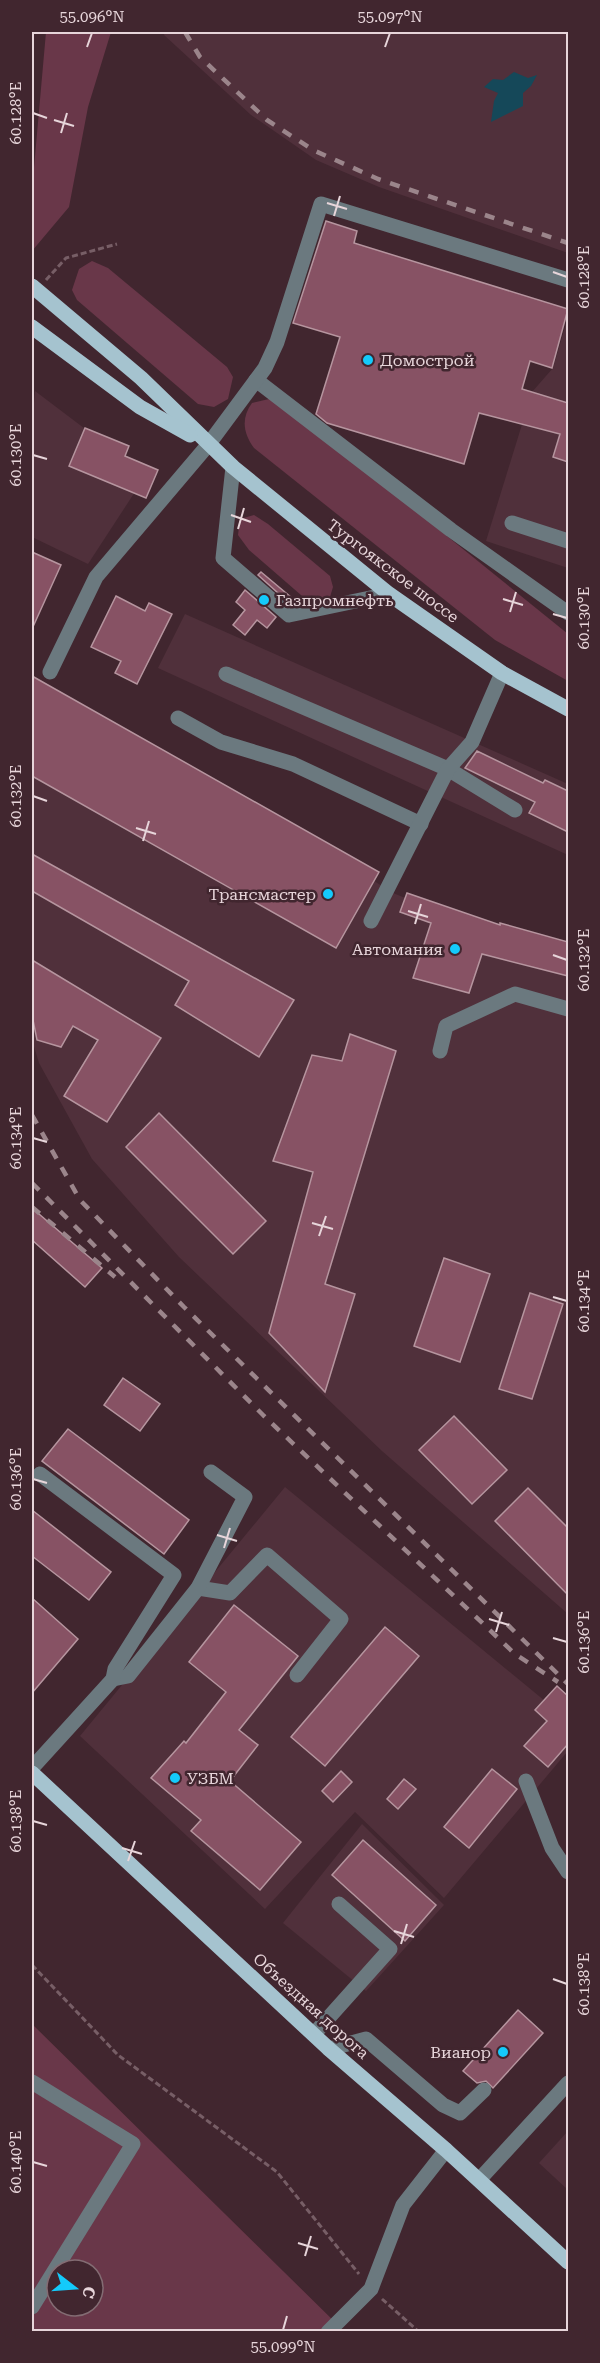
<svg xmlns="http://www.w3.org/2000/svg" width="600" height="2363" viewBox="0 0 600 2363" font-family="'Roboto Serif',serif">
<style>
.built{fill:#50303b}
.green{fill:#693749;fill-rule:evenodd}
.water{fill:#154859}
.building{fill:#875264;stroke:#b6959f;stroke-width:1.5}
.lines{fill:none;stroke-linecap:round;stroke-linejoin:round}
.path{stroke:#775e66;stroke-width:3;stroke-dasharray:6 3;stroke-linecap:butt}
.minor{stroke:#6b797f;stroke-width:15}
.major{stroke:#a5c3cf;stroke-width:15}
.rail{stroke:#9b858b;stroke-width:4.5;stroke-dasharray:10 10;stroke-linecap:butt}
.ticks{fill:none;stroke:#e7d5da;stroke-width:2}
.poi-dot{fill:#14cafb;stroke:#41262f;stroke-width:2}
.labels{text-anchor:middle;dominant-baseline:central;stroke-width:5;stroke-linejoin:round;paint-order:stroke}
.poi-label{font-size:16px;fill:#e7d5da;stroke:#41262f;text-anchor:start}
.street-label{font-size:16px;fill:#e7d5da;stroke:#41262f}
.neatline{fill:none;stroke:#e7d5da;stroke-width:2}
.ticks-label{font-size:15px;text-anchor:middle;fill:#e7d5da}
</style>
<rect width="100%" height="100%" fill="#41262f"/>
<g class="built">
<path d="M165,32H568V253L379,187L316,160L251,115L164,35Z"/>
<path d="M568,317V568L486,541L532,392L553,368Z"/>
<path d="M35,391L146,475L88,564L32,537V427Z"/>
<path d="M185,614L568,784V855L158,668Z"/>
<path d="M32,675L264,811L393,893L459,920L568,944V1614L382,1451L179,1257L92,1159L39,1063L32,1040Z"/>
<path d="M285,1487L568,1720V1751L444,1898L355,1812L265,1909L80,1736Z"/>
<path d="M362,1824L444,1905L366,1991L283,1923Z"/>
<path d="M568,2131V2190L539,2163Z"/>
</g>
<g class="green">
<path d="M46,32H111L88,107L69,207L32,251V190Z"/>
<path d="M92,261L108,268L227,367L233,377L228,399L214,407L198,404L77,300L72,290L79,269Z"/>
<path d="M269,399L280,401L568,634V681L495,640L254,448C243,433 241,418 252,403Z"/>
<path d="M254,515L268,524L330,576L333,587L330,597L320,602H309L249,550L238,535L240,519Z"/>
<path d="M32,2024L344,2331H32ZM57,2270H93V2306H57Z"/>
</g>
<path class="water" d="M514,72L528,78L537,75L531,86L523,93V106L491,122L494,101L498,93L484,87L493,79L503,80Z"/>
<g class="building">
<path d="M326,221L357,231L354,243L568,309L552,368L530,361L522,389L568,403V462L553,457L560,434L479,413L464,464L327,423L316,414L340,337L293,323Z"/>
<path d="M85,428L129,446L125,456L158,470L146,498L69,466Z"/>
<path d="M32,552L61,565L32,629Z"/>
<path d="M261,572L292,598L288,602L258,575Z"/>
<path d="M245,590L276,617L267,628L257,620L245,635L233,625L245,610L236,602Z"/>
<path d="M116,596L145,611L149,603L172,614L137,684L115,673L121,661L91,647Z"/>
<path d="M32,676L379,872L336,948L32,776Z"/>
<path d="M477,751L543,783L545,780L568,791V832L529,813L535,802L465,768Z"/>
<path d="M32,854L294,1000L259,1057L175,1005L189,981L32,891Z"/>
<path d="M407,893L500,925V923L568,942V976L482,954L469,993L413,978L431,923L400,912Z"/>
<path d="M32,960L161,1038L107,1122L64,1096L98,1040L73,1026L61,1047L37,1040L32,1015Z"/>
<path d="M350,1034L396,1051L325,1284L355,1294L325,1392L269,1333L313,1172L273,1161L312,1055L342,1061Z"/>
<path d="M159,1113L266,1221L233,1254L126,1147Z"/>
<path d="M32,1208L102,1268L85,1287L32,1240Z"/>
<path d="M444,1258L490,1274L460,1362L414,1346Z"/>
<path d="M530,1293L563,1304L532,1399L499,1389Z"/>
<path d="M123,1378L160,1404L140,1431L104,1405Z"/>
<path d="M454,1416L507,1470L472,1504L419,1450Z"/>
<path d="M68,1429L189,1520L164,1554L42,1461Z"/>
<path d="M528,1488L568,1528V1595L495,1521Z"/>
<path d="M32,1510L111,1572L89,1600L32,1556Z"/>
<path d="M32,1598L78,1639L32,1693Z"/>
<path d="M234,1605L298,1656L239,1730L258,1745L230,1781L301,1842L260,1890L191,1831L201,1820L151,1778L184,1741L186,1743L226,1692L189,1662Z"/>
<path d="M385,1627L419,1656L325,1766L291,1737Z"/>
<path d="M557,1686L568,1696V1744L548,1767L524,1746L547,1721L535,1710Z"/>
<path d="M492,1769L517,1789L469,1848L444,1827Z"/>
<path d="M341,1771L352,1782L333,1802L322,1791Z"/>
<path d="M404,1779L416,1789L398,1809L387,1799Z"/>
<path d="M363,1840L436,1905L405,1941L332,1875Z"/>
<path d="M518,2010L543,2033L493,2088L486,2081L477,2083L463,2071Z"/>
</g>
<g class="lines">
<g class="path">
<path d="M46,280L66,258L117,244"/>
<path d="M32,1965L118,2055L277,2172L359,2274"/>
<path d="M382,2299L419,2332"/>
</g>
<g class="minor">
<path d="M256,380L451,530L568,613"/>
<path d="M233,467L223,558L289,615L389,594"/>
<path d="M512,523L568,541"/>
<path d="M50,672L96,577L208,445L265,368L277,342L321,204L568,280"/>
<path d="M226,674L448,769L515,810"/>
<path d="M178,718L221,742L293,764L421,824"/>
<path d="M371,921L448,769L472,742L502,673"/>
<path d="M440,1051L446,1026L515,994L568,1009"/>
<path d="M198,1588L230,1593L267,1555L341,1619L297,1675"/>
<path d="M113,1679L128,1676L198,1588L245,1497L211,1472"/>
<path d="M32,1768L113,1679L115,1669L174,1575L40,1474"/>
<path d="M526,1781L552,1848L568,1872"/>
<path d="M314,2034L390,1949L339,1904"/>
<path d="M329,2049L366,2039L443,2105L460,2113L484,2090"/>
<path d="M32,2082L133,2144L32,2307"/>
<path d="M479,2180L568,2083"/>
<path d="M328,2332L371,2289L403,2205L446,2150"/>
</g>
<g class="major">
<path d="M32,286L141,378L233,467L389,594L502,673L568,709"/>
<path d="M32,327L140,407L190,435"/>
<path d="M32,1773L329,2049L446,2150L568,2262"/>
</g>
<g class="rail">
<path d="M185,32L200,57L267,120L313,150L378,179L568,243"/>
<path d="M32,1115L80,1200L184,1307L568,1684"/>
<path d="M32,1183L264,1416L515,1654L558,1682"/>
<path d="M32,1207L115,1277"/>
</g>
</g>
<path class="ticks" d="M87,47L92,33M385,47L390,33M33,113L47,118M54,120L74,126M61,133L67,113M327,203L347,209M334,216L340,196M553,272L567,277M33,455L47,459M231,515L251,522M238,529L244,508M503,599L523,605M510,612L516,592M553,614L567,618M33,796L47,801M136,828L156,834M143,841L149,821M408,911L428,917M415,924L421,904M553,955L567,960M33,1138L47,1142M312,1223L333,1229M319,1236L326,1216M553,1297L567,1301M33,1479L47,1483M217,1535L237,1541M224,1548L230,1528M489,1619L509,1625M496,1632L502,1612M553,1638L567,1642M33,1821L47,1825M122,1848L142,1854M128,1861L135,1841M394,1931L414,1937M401,1944L407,1924M553,1979L567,1984M33,2162L47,2166M298,2243L318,2249M305,2256L311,2236M283,2330L287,2316"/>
<g class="poi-dot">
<circle cx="368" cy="360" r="6"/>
<circle cx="264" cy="600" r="6"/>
<circle cx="328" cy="894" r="6"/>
<circle cx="455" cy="949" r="6"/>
<circle cx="175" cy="1778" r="6"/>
<circle cx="503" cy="2052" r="6"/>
</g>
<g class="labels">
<g class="poi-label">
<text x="380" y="360">Домострой</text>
<text x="276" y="600">Газпромнефть</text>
<text x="316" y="894" text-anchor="end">Трансмастер</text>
<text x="443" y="949" text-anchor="end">Автомания</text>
<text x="187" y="1778">УЗБМ</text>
<text x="491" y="2052" text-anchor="end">Вианор</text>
</g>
<g class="street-label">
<text transform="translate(393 571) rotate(37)">Тургоякское шоссе</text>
<text transform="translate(311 2006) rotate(42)">Объездная дорога</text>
</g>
</g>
<rect width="600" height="2363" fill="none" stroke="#41262f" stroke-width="66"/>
<g transform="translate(75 2288) rotate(107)"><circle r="28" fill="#41262f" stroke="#836c73" stroke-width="1.5"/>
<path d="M0-4.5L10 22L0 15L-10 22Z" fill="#14cafb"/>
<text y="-9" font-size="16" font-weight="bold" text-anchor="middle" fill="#e7d5da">С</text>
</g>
<rect x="33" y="33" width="534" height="2297" class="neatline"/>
<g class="ticks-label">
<text x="92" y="22">55.096°N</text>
<text x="390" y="22">55.097°N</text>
<text transform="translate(16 113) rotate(-90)" y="5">60.128°E</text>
<text transform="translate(584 277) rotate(-90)" y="5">60.128°E</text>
<text transform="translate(16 455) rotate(-90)" y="5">60.130°E</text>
<text transform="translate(584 618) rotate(-90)" y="5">60.130°E</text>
<text transform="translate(16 796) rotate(-90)" y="5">60.132°E</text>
<text transform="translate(584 960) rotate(-90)" y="5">60.132°E</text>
<text transform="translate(16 1138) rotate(-90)" y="5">60.134°E</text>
<text transform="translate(584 1301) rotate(-90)" y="5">60.134°E</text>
<text transform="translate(16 1479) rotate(-90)" y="5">60.136°E</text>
<text transform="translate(584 1642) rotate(-90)" y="5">60.136°E</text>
<text transform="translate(16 1821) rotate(-90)" y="5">60.138°E</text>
<text transform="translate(584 1984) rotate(-90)" y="5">60.138°E</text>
<text transform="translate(16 2162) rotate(-90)" y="5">60.140°E</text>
<text x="283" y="2352">55.099°N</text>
</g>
</svg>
